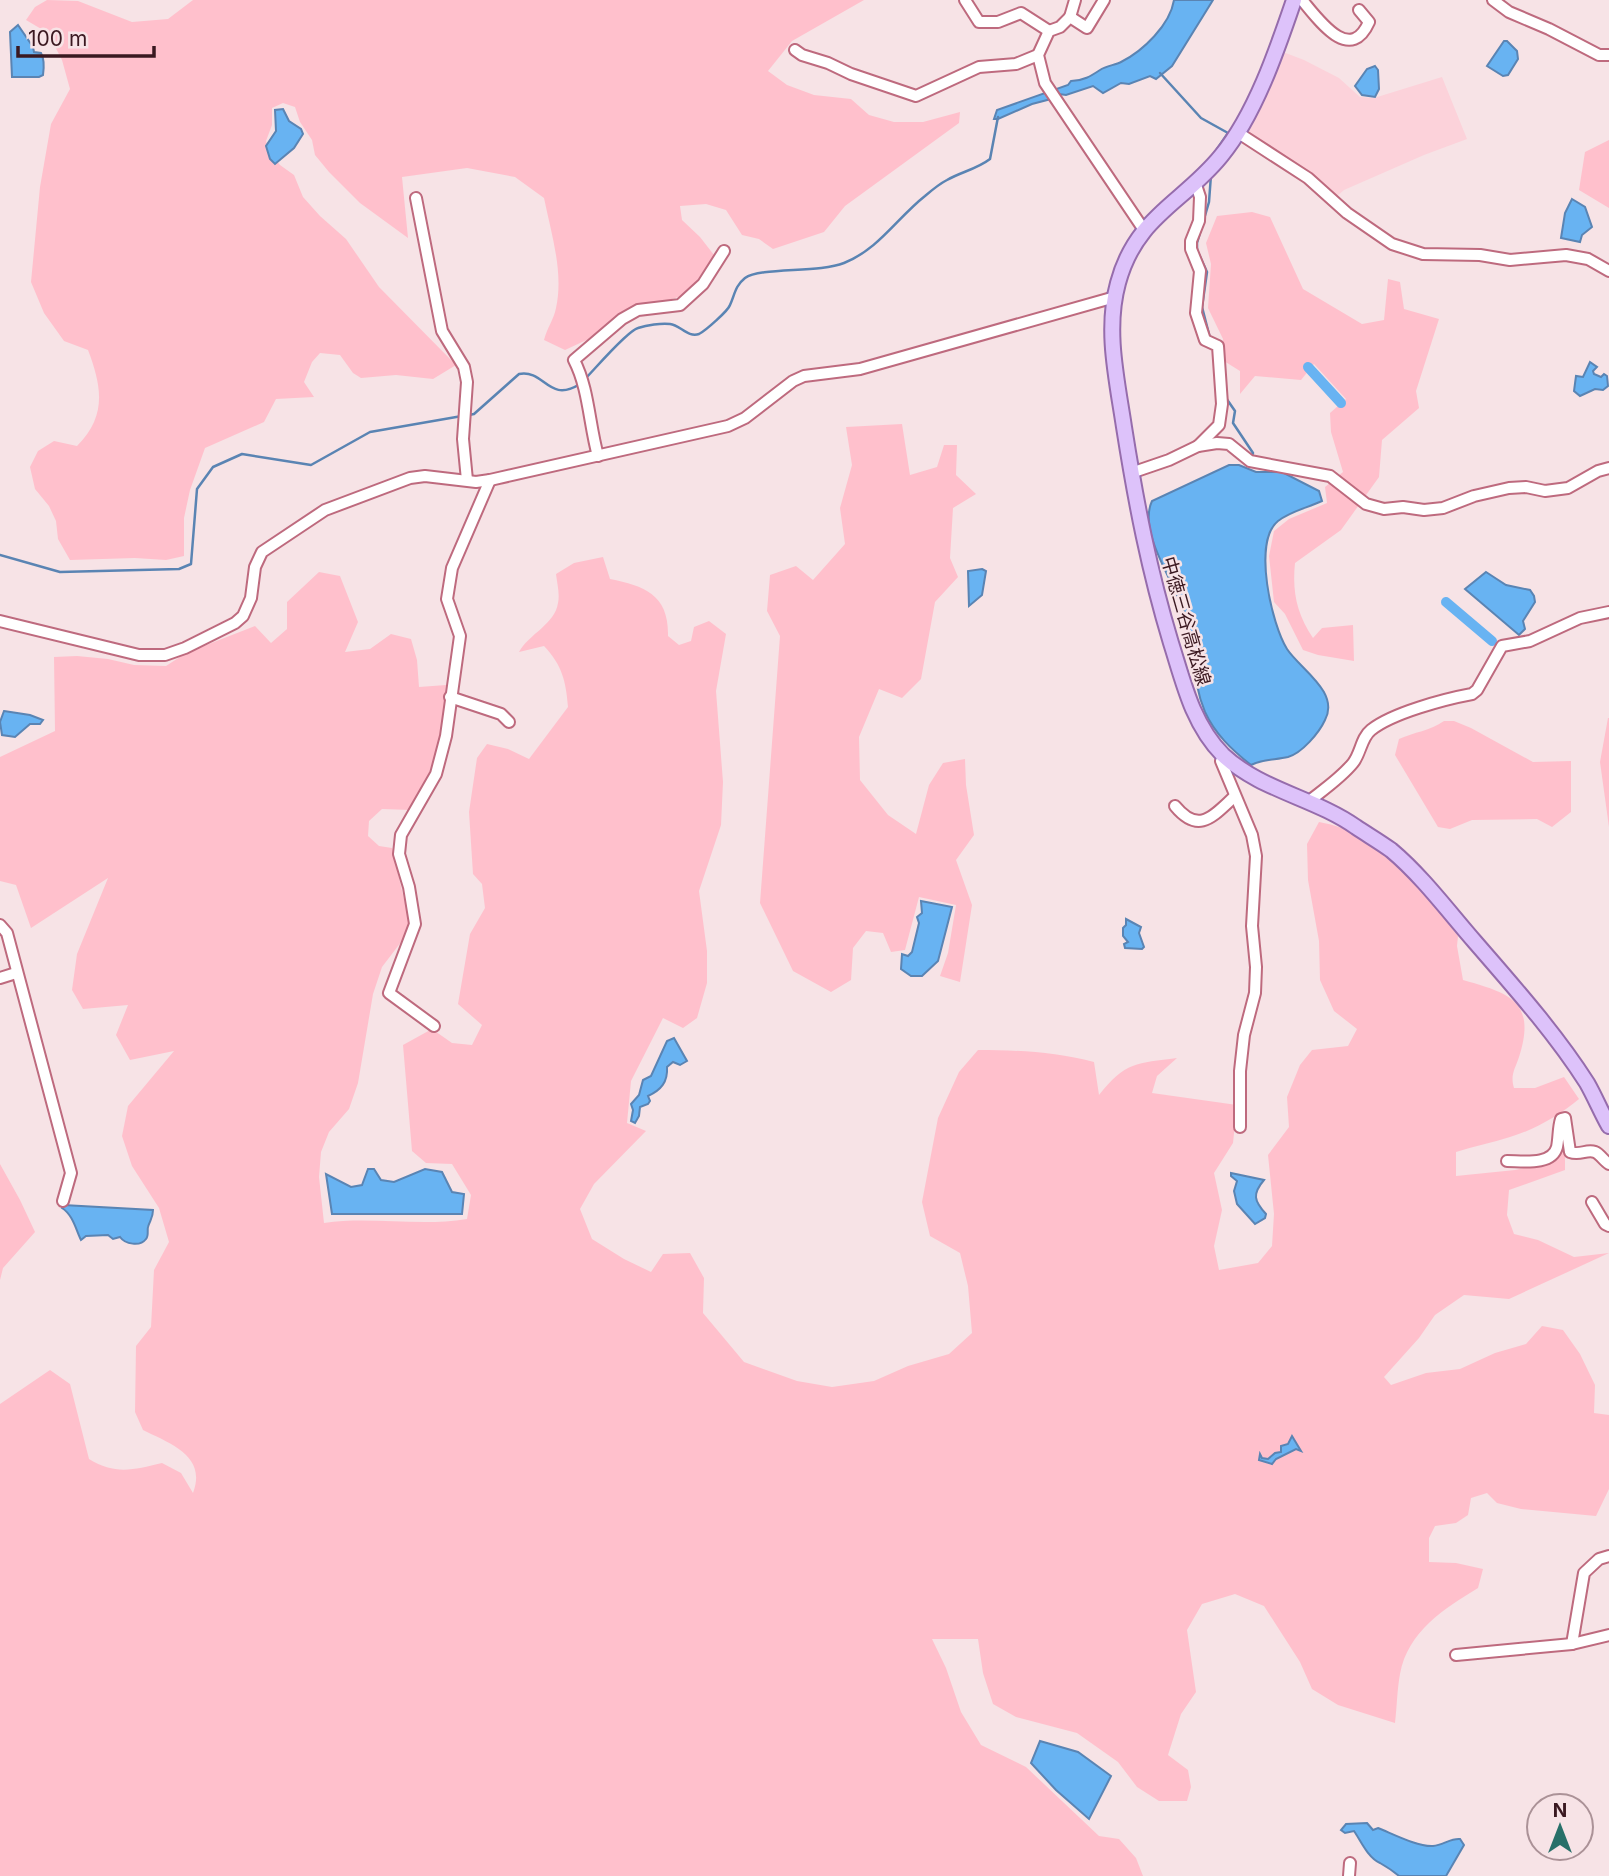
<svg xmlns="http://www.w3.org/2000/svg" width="1609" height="1876" viewBox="0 0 1609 1876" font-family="Inter,'Noto Sans JP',sans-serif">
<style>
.built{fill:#fcd2da}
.green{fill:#ffc0cc}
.water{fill:#68b3f2;stroke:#5a84b3;stroke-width:2}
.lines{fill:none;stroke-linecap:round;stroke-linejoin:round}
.stream{stroke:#5a84b3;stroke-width:2.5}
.canal{stroke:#68b3f2;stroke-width:10}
.minor-casing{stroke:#be6a7e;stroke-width:14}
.major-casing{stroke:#966cac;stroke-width:18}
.minor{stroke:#fff;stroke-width:10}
.major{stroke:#ddc2fa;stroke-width:14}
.labels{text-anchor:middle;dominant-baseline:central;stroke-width:5;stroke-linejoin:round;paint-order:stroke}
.street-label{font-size:19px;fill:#3a1820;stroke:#f7e3e6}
</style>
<rect width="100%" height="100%" fill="#f7e3e6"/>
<path class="built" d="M1283,52L1304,60L1339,78L1360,97L1374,98L1442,77L1467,139L1424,155L1344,190L1336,197L1248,137L1244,129Z"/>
<g class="green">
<path d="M47,0L78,1L132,22L168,19L193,0H864L792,41L768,71L787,85L814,95L851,99L869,115L894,122H923L960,112L959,123L845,206L824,232L773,249L759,239L742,235L726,210L706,204L680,206L682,220L700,237L714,255L688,294L646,307L606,331L565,350L544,340C547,328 554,319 556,308C564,272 551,233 544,198L515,177L467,168L402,177L408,238L360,203L329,172L315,155L312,140L300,122L295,107L283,103L272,108V125L266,141L270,153L280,165L294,175L303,197L320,216L346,239L379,287L456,365L433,379L396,375L361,378L353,373L340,355L320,353L312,362L304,382L314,397L276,399L264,422L205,448L190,490L184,518V556L166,560L135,558L70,560L58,539L56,521L49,506L35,489L30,467L38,451L54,441L77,446C107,416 102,387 88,350L64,341L44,313L31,282L40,187L51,124L70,89L62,60L48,33L26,20L35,7Z"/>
<path d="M1609,140V208L1579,190L1585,152Z"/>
<path d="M1252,212L1270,217L1303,289L1362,324L1384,320L1388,279L1400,282L1404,309L1439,319L1416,391L1419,408L1382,440L1379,477L1341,530L1295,563C1292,592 1297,614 1313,638L1322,628L1353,625L1354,661L1318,655L1303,650L1285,614L1274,602L1269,556L1274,531L1289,519L1327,503L1325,487L1343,472L1331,432L1330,413L1346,399L1314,364L1301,380L1255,376L1240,394V371L1224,361L1223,339L1208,308L1211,264L1206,243L1217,216Z"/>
<path d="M902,424L910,475L937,467L944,445H957L956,475L976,494L953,508L950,558L958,577L935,602L921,679L902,698L879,689L859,737L860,780L888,815L916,834L929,785L943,763L965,759L966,785L974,835L956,860L972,905L960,982L940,976L948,953L956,905L919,897L905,950L891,952L883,933L866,931L853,948L851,980L831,992L793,971L760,903L780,636L767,611L770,575L796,566L813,580L845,544L840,508L852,465L846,427Z"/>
<path d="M603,557L610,579C645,586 669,595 668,636L679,645L691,641L694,627L709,621L726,634L716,691L723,782L721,825L699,891L707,951V983L697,1018L683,1028L663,1018L631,1081L627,1123L646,1131L594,1184L580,1209L592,1239L624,1259L651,1272L663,1254L690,1253L704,1278L703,1313L744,1362L797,1381L832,1387L874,1381L908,1366L949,1354L972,1333L968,1286L960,1253L930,1236L922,1202L938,1118L959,1072L978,1050C1018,1050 1055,1052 1094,1062L1099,1095C1125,1062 1137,1063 1177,1058L1157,1076L1152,1093L1237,1105L1233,1143L1214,1173L1222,1210L1214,1246L1219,1270L1258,1263L1272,1246L1274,1214L1268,1155L1289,1127L1287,1097L1300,1065L1312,1050L1348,1046L1357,1029L1334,1011L1320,980L1319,941L1308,880L1307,844L1319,822C1383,833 1421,888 1458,936L1457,946L1463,980C1509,993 1537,1001 1519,1057C1515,1069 1510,1075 1514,1088H1535L1564,1077L1579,1099C1560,1115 1534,1130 1510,1137C1492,1143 1474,1146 1456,1152V1176L1515,1170L1554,1161L1565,1148V1170L1509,1190L1507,1215L1514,1234L1538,1240L1574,1257L1609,1253L1509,1299L1464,1295L1435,1315L1419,1338L1384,1377L1391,1385L1426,1373L1460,1369L1495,1353L1526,1344L1542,1326L1563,1330L1580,1354L1595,1385L1594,1413L1609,1415V1489L1596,1516L1521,1509L1497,1503L1487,1493L1471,1498L1468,1515L1456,1523L1435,1526L1429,1538V1562L1456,1563L1483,1569L1478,1588C1444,1609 1408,1631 1400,1674C1397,1690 1397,1707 1395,1723L1338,1705L1312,1689L1300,1662L1264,1606L1235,1594L1202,1604L1187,1630L1196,1692L1181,1714L1168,1755L1188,1770L1191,1787L1187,1801H1159L1137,1787L1118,1762L1077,1733L1016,1717L993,1704L983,1673L978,1639H932L946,1668L961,1712L981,1745L1026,1767L1099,1836L1119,1839L1136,1858L1143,1876H0V1404L50,1370L70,1384L89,1459C115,1475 133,1470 162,1463L181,1473L193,1493C207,1456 171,1444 143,1430L135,1412L136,1346L151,1327L154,1270L169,1242L159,1208L132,1166L122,1136L128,1106L174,1051L130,1060L116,1035L128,1005L83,1009L72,990L77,954L108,878L31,928L16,885L0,881V757L55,731L54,657L77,656L108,659L134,665L166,666L186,653L255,626L271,643L287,629V602L319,572L340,576L358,622L345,652L370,649L391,634L411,639L417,660L419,687L446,685L442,734L430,771L411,810L382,809L369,821L368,836L379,846L392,848L411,929L382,967L373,994L358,1083L349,1109L329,1132L321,1152L319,1177L324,1223C371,1216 419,1227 467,1219L471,1195L452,1164L426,1163L412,1151L403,1045L432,1029L452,1043L472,1045L482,1025L458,1004L470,934L485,908L482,884L473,874L469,812L477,758L487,744L508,749L529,759L568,707C566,681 562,665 544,646L519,652C529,634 555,624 558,603C560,594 557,583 556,574L574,563Z"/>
<path d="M1608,718H1609V827L1600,762Z"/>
<path d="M1444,721H1454L1471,728L1533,762L1571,761V812L1552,827L1537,819L1472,820L1450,829L1438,827L1395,755L1399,739C1414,732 1430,731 1444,721Z"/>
<path d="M0,1164L20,1200L35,1232L3,1268L0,1280Z"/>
</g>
<g class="water">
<path d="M1174,0H1213L1172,66L1156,79L1150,76L1129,84L1121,83L1103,93L1093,86L1066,95L1059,94L1051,99L1032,104L998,119H994L997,110L1068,85L1071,81C1083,81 1091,76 1100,70C1106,66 1115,65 1121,62C1143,51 1170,25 1174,0Z"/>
<path d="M18,25L33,47L34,52L41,53C45,60 44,68 43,75L39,77H12L10,32Z"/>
<path d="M1504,41H1507L1517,51L1518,59L1508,75L1503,76L1487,66Z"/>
<path d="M1375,66L1378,70L1379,89L1375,97L1362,95L1355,86L1367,69Z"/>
<path d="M283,109L289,121L301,129L303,134L294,148L275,164L270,159L266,146L276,131L275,110Z"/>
<path d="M1572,199L1585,207L1592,227L1582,235L1580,242L1561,238L1565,213Z"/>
<path d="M1590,362L1597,367L1593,371L1594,374L1601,377L1604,374L1607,376L1608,386L1603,390L1595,389L1580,396L1574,391L1576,376L1583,377Z"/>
<path d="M1229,465H1239L1256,472H1282L1319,491L1322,501C1307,508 1291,511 1278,521C1252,542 1272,625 1287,649C1300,669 1340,692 1325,720C1319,733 1302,753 1288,757C1275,760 1263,759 1251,765C1232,750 1215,734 1205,712C1191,679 1196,650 1186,617C1177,586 1137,533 1152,501Z"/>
<path d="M982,569L986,571L982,595L969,606L968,571Z"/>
<path d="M1486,572L1506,585L1530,590L1534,596L1535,602L1523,621L1525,629L1519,635L1465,589Z"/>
<path d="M4,711L30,715L43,720L40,724H30L15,737L2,735L0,722Z"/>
<path d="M921,901L952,907L938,961L922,976H911L901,969L902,954L908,956L912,952L919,923L917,917L922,913Z"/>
<path d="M1126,919L1141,927L1139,933L1144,947L1142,949L1125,948L1124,944L1128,942L1123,936V928L1126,925Z"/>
<path d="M674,1038L687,1061L680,1065L673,1062L667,1067C668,1082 661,1090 648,1096L650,1101L648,1104L640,1107L639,1116L635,1123L631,1121L633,1110L631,1104L639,1095L643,1080L651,1076L667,1041Z"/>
<path d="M368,1169H374L381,1180L394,1182L425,1169L442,1172L452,1192L464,1194L462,1214H332L326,1174L351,1187L362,1185Z"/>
<path d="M1231,1173L1264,1180C1252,1194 1254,1201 1266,1214L1265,1218L1255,1224L1237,1204L1234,1191L1237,1181L1231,1176Z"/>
<path d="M63,1205L153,1210C153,1218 150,1220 148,1227C147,1230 149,1236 146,1239C140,1247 125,1244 120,1237L113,1239L108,1235L86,1236L81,1240C76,1230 73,1215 62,1208Z"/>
<path d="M1292,1436L1301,1451L1296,1449L1276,1459L1272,1464L1259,1460L1260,1454L1262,1458L1268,1459L1275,1453L1281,1452V1446L1288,1444Z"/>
<path d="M1040,1741L1078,1752L1111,1776L1089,1819L1056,1790L1031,1763Z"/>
<path d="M1367,1823L1373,1830L1378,1828C1393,1834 1418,1847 1433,1846C1443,1845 1451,1838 1460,1839L1464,1845L1446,1876H1399C1392,1870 1387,1867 1380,1863C1368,1858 1361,1841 1354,1831L1345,1833L1341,1830L1346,1824Z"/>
</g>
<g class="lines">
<g class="stream">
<path d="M1160,73L1201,118L1228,133L1211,158"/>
<path d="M1210,338L1202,307L1207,272L1197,250V243L1209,202L1211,175"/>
<path d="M585,379C595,369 627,331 638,328C647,325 661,323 670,324C680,325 688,338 699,334C705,331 728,311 730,305C735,294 735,286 745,278C760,267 819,273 844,263C879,249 897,218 925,196C932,190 939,184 947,180C961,172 977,169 990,159L998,117"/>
<path d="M1226,398L1235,411L1233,423L1253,453L1251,459"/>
<path d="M469,415L474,414L519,374C545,369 548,404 580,384"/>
<path d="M0,555L60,572L179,569L191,564L197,489L213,467L242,454L311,465L370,432L462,416"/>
</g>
<g class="canal">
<path d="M1308,367L1341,403"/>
<path d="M1446,602L1492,641"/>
</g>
<g class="minor-casing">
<g id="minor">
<path d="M965,0L979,22H998L1021,13L1049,31"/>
<path d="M1104,0L1087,28L1070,17L1060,27L1049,31L1038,55L1045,83L1144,230"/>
<path d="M1302,0C1318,19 1350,65 1369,22L1359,10"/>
<path d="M1493,0L1509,12L1549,29L1599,55H1609"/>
<path d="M1070,17L1075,0"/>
<path d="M795,50L802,55L828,63L851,74L916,96L979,67L1016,64L1038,55"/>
<path d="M1237,132L1308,178L1347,213L1392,244L1423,254L1480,255L1510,260L1566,255L1588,259L1609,271"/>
<path d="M1195,182L1200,197L1199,221L1191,241V249L1200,271L1196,313L1205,340L1218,346L1222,404L1219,425L1198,446"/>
<path d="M416,198L442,331L464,367L467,382L463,439L467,480"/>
<path d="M598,456C589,424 589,389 574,360L622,319L638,310L680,305L703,284L724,251"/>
<path d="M1131,473L1169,460L1198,446L1217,443L1229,444L1250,461L1330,476L1366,504L1384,509L1403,507L1424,510L1443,508L1474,496L1509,488L1526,487L1545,491L1568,488L1598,471L1609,468"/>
<path d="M0,621L139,655H165L185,648L235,623L243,616L251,598L255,567L262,552L325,510L410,478L425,476L476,482L490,480L728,426L745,418L793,381L804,376L860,369L1115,297"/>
<path d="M450,697L501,714L509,722"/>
<path d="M1224,756L1221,761L1252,835L1256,856L1252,926L1256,967L1255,993L1244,1035L1240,1071V1127"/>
<path d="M1308,802C1323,790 1341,778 1353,763C1361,753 1361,738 1371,730C1392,713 1445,699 1472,694L1477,690L1502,646L1530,641L1580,618L1609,612"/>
<path d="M1175,806C1199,835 1213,816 1234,797"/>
<path d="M0,925L7,933L71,1173L63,1201"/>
<path d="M0,978L16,973"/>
<path d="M434,1026L389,993L415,924L409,887L399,854L401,835L436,774L446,736L460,636L447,599L452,568L490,480"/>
<path d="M1507,1161C1522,1161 1552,1166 1557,1147C1559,1138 1558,1128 1561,1119L1565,1118L1570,1152C1580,1156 1586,1149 1595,1152C1600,1154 1604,1161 1609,1164"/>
<path d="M1592,1202L1605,1224L1609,1226"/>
<path d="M1572,1644L1584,1573L1599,1559L1609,1556"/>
<path d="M1456,1655L1572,1644L1609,1635"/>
<path d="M1349,1876L1350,1863"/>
</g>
</g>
<g class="major-casing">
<path id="major" d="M1294,0C1277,50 1255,115 1221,156C1183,203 1136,216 1118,283C1105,330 1117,380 1124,427C1136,503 1149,570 1171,643C1178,665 1184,688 1193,709C1200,725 1210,742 1223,755C1260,790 1315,798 1356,827C1368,835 1380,842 1391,850C1422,876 1448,911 1475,942C1514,987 1555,1033 1587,1083C1595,1097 1601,1112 1609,1126"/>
</g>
<use href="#minor" class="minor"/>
<use href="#major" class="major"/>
</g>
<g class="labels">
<g class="street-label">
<text transform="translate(1186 621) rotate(74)">中徳三谷高松線</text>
</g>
</g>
<g transform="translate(1560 1827)"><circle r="33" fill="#f7e3e6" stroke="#ab9297" stroke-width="2"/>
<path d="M0-5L12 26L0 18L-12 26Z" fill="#287069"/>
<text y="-10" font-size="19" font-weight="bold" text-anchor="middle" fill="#3a1820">N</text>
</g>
<path d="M18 46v10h136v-10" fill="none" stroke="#3a1820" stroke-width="3.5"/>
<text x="28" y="46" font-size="21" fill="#3a1820" stroke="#f7e3e6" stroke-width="5" paint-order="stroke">100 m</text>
</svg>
